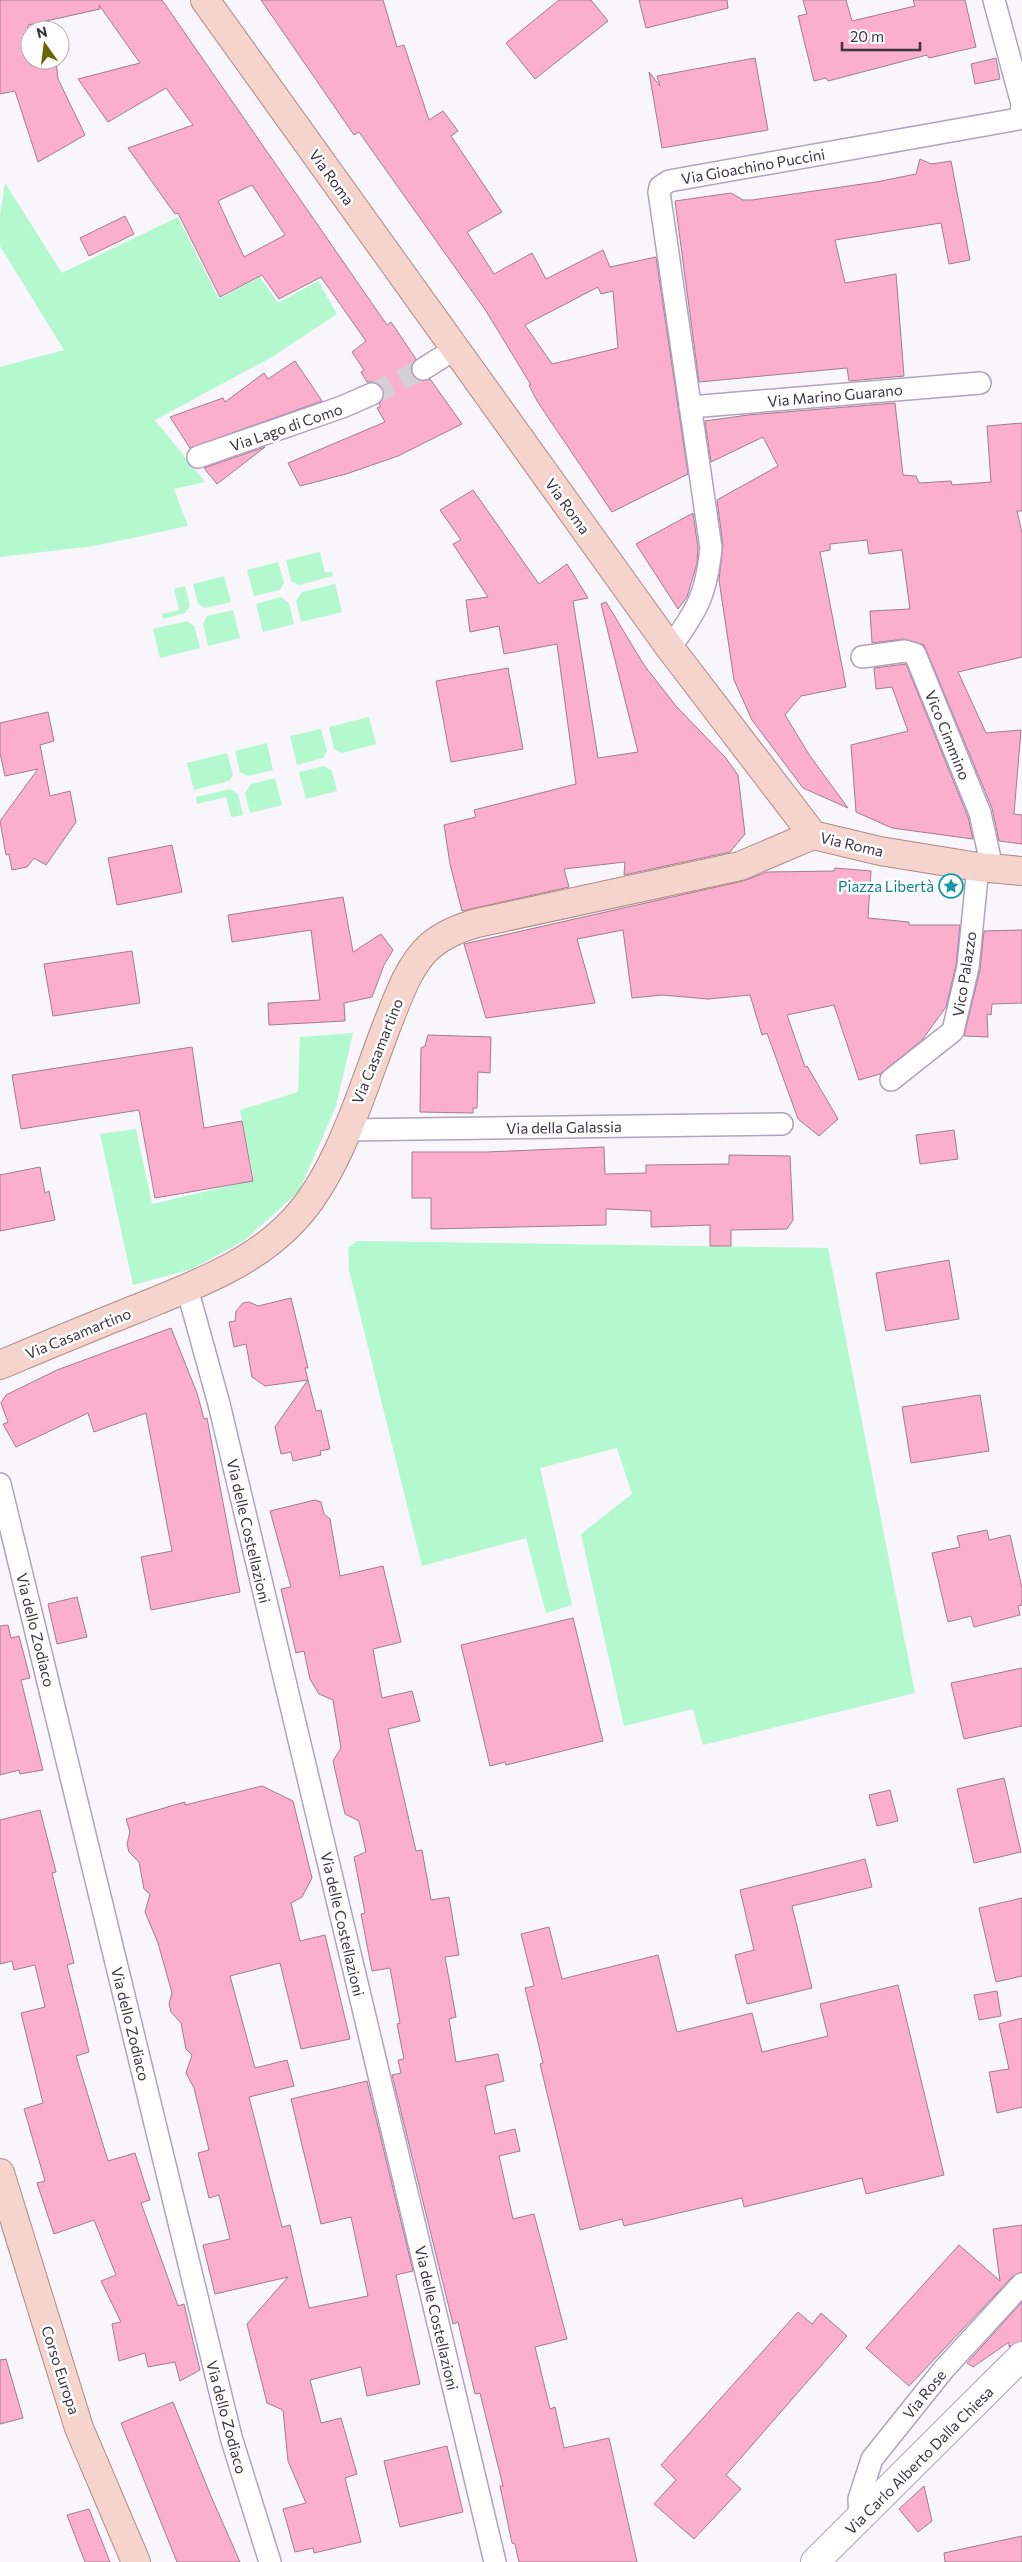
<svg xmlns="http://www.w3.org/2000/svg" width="1022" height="2562" viewBox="0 0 1022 2562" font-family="Commissioner,sans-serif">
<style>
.green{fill:#b3f8cf}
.building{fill:#fcaecd;stroke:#a07e8b;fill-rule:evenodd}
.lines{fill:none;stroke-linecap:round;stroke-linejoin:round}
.minor-tunnel{stroke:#d2cfd6;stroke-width:21;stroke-dasharray:21 11;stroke-linecap:butt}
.minor-casing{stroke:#b0a3c1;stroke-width:24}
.tertiary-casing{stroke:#b0a3c1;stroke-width:30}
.primary-casing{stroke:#af8a86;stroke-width:30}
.minor{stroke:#fff;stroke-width:21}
.tertiary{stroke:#fff;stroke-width:28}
.primary{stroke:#f5d4cd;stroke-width:28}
.labels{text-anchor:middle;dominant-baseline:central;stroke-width:5;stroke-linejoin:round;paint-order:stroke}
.street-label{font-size:15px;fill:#3a3541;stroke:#fff}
.culture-label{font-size:15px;fill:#0d838f;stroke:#fff;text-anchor:end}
</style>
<rect width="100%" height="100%" fill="#f8f5fb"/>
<g class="green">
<path d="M5,183L62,273L178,217L219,299L260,277L278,303L318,281L337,314L272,357L155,420L205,482L174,489L188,526L94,546L0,557V367L64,350L0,246V216Z"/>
<path d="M320,552L325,573L332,571L333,576L299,585L291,581L286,560Z"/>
<path d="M278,562L284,583L280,590L254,596L247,570Z"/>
<path d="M224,576L231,602L205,608L198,604L193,584Z"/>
<path d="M335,584L342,612L301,622L296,601L302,592Z"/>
<path d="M185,586L190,606L185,613L163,619L162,614L179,610L174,589Z"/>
<path d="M281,597L289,603L294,624L263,632L256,604Z"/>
<path d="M233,610L240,638L208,646L203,624L207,616Z"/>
<path d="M187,621L194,626L200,648L160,658L153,629Z"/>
<path d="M369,717L376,744L342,753L334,749L329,727Z"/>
<path d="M321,729L327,751L323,758L297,765L290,736Z"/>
<path d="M267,743L273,770L248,776L240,772L235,751Z"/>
<path d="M227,753L233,775L229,781L194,790L187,763Z"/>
<path d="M324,766L332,771L337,791L306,799L299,772Z"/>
<path d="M275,778L282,805L250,813L245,793L251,784Z"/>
<path d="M230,789L238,794L243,815L231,817L226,797L197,804L196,797Z"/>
<path d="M353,1033L336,1106L299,1191L245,1240L192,1269L133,1285L100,1134L136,1129L152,1204L254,1180L240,1110L298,1092L300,1037Z"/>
<path d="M357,1241L828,1248L915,1693L703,1745L693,1709L624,1726L581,1534L632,1494L617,1448L540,1468L572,1605L546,1613L526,1538L422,1566L349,1270L348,1248Z"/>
</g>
<g class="building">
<path d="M0,0H162L387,325L391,322L416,359L411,369L413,376L423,381L430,379L462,424L398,456L346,474L300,486L288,463L385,422L377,408L381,406L379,404L384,396L383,389L374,382H367L361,372L364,370L352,352L366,341L321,277L279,299L262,275L220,297L178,213L175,214L128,148L193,125L166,88L108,122L78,79L140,63L99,5L100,9L28,25L30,60H56L58,79L85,135L38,162L15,91L0,94ZM252,185L285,235L244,257L218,201Z"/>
<path d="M261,0H383L397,47L404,45L429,120L443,111L458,131L451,136L502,212L467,232L494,274L532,253L546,279L603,250L610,267L656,257L688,474L612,512L537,401L529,385H531L486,311L359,132L354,135ZM598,287L601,294L613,291L618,348L552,364L525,325Z"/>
<path d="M559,0H591L608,21L535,79L506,43Z"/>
<path d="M639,0H727L728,8L646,28Z"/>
<path d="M803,0H846L852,21L915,6L913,0H965L976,47L929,58L927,55L828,81L826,78L814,81L798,16L807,14Z"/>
<path d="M755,58L768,130L662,148L649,72L660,86L657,76Z"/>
<path d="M996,58L1000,79L975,84L971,64Z"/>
<path d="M920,159L931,164L951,161L970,260L949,264L941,223L835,240L845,283L896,274L904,376L849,381L847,368L699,382L675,201L731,193L743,200H752L876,182L916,174Z"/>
<path d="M125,216L134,234L89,256L80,238Z"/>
<path d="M295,361L322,401L190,448L170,417L223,398L225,402L264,373L268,379Z"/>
<path d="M895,403L903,475L916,476L919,483L951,481L952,485L991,482L987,426L1022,423V511H1017L1022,533V657L958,672L986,733L1021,730L1014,814L1022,815V844L999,841L992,808L924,645L904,639L872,643L870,611L910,609L902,550L869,554L867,540L830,544V550L820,552L846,687L801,696L785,715L810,756L848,808L803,788L752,720L734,680L719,580L723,546L717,500L778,466L763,437L711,462L705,421L748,415Z"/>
<path d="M265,447L217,484L204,468Z"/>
<path d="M473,490L539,584L567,564L588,598L573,601L598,758L638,752L601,604L606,602L644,665L676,706L725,757L738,775L745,834L730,852L624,875L625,862L564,869L569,887L462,911L450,864L444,825L476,817L474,810L576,784L557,644L504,654L499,626L470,632L466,600L488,597L453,544L461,540L440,510Z"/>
<path d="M693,513L698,548L697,563L687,597L678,609L636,544Z"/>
<path d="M906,664L968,817L973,839L892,828L856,812L851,745L908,731L892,687L876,689L874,668Z"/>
<path d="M508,668L523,749L451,762L436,681Z"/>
<path d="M48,712L54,741L40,745L50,796L70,791L76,822L46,865L34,858L27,867L12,870L9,854L6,855L0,821L38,769L5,776L0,753V723Z"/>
<path d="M172,845L182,892L117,905L108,858Z"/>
<path d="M835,868L871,871L868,918L909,922V925H960L956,965L946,1007L922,1040L880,1074L859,1080L834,1005L787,1015L805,1067L807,1066L838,1119L819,1136L798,1119L767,1033L762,1035L750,995L708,999L662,995L632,998L623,930L577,939L595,1003L486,1018L464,944L743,881L767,872L834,871Z"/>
<path d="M343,897L353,952L381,934L393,950L384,965L372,997L344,1003L345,1021L269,1025L268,1003L320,1000L311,930L232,942L228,915Z"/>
<path d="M1022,930V1003L992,1004L991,1015L987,1014L988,1037L964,1036L980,970L984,931Z"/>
<path d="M132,951L140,1003L53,1016L44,964Z"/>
<path d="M428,1035L491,1037L490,1073L478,1072L477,1108H473V1113L420,1112L421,1048L425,1046Z"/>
<path d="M192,1047L204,1128L242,1121L253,1181L155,1198L139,1110L21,1129L12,1075Z"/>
<path d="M954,1130L958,1159L920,1164L916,1135Z"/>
<path d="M604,1147L605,1174L646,1173V1165L729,1164V1155L790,1156L793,1220L787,1229L731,1230V1246H710V1225L651,1227V1211L606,1209V1225L431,1229V1198H412V1152H487Z"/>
<path d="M40,1167L45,1193L49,1191L55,1220L0,1231V1175Z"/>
<path d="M949,1260L959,1319L886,1331L876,1273Z"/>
<path d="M291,1298L308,1368H305L308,1380L265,1386L252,1377L246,1344L234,1347L229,1322L235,1321L236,1311L243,1303L249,1302L258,1306Z"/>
<path d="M171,1328L197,1393L204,1419L207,1418L240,1592L151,1610L141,1557L172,1551L146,1413L94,1432L88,1413L16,1447L3,1424L8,1422L1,1403L6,1395L57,1370Z"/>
<path d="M308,1380L316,1411L321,1410L330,1449L320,1451L321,1455L293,1461L291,1452L281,1454L275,1427Z"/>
<path d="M980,1395L989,1451L911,1463L902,1407Z"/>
<path d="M315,1500L321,1502L324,1514L330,1519L340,1576L383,1566L401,1642L373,1649L382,1698L412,1691L420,1721L388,1729L416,1851L422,1850L431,1900L449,1897L459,1955L445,1957L456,2017L449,2019L456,2062L498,2054L504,2081L485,2086L495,2134L515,2129L520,2151L499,2156L513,2219L534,2214L567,2339L535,2347L550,2409L555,2407L564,2448L609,2438L637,2562H519L515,2544L512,2543L500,2486H503L480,2393L475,2394L458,2322L453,2324L392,2075L401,2073L398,2060L404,2059L397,2024L400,2023L390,1968L372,1971L361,1914L365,1913L354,1857L366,1852L359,1821L345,1814L333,1761L341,1748L333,1700L319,1694L310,1679L304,1651L296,1653L281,1589L291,1587L270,1511Z"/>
<path d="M987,1530L989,1540L1010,1535L1022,1588V1605L1018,1606L1020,1615L974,1627L971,1616L948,1622L932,1553L960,1547L957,1536Z"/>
<path d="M77,1597L87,1637L57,1644L48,1604Z"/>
<path d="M573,1618L603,1741L506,1765L505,1762L490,1766L461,1645Z"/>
<path d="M8,1625L11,1638L19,1636L30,1678L21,1680L43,1770L20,1774L19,1770L0,1775V1626Z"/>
<path d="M1022,1668V1726L964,1739L951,1683Z"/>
<path d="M1004,1778L1021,1852L974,1863L957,1789Z"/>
<path d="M262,1786L293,1801L312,1878L302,1897L291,1903L300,1941L325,1935L350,2039L301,2049L280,1963L230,1976L255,2068L287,2060L294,2086L249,2097L282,2227L290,2225L309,2308L368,2296L351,2217L321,2224L291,2099L367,2081L413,2271L396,2275L420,2384L367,2396L361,2367L310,2380L321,2423L341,2418L357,2474L345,2478L361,2542L314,2553L313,2548L295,2552L283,2509L306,2503L288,2461L283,2410L267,2403L247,2324L288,2277L215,2294L203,2245L230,2239L219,2195L209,2198L198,2153L209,2150L194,2088L186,2073L192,2055L186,2049L181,2023L171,2012L169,2004L172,1993L158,1943L145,1912L150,1894L144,1889L139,1862L129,1852L127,1844L130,1832L126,1819L185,1802V1805Z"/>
<path d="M890,1790L898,1821L877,1826L869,1795Z"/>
<path d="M40,1810L56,1872L52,1873L74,1963L67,1965L89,2052L76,2056L108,2161L135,2153L150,2200L141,2203L178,2306L184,2304L200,2370L180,2381L175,2362L148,2367L145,2353L119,2361L112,2324L121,2322L101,2281L116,2275L94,2220L54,2234L37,2183L45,2181L24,2109L43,2103L21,2013L45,2007L35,1965L14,1970L12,1961L0,1964V1820Z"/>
<path d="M865,1859L872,1887L792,1906L812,1988L747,2004L735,1955L754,1950L740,1890Z"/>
<path d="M1022,1898V1976L996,1982L979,1908Z"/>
<path d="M549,1927L562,1979L658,1955L677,2032L752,2013L762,2052L828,2036L820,2004L898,1985L944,2175L866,2194L862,2178L744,2207L742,2198L624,2226L622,2219L580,2230L540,2064L543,2063L525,1988L534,1986L521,1934Z"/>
<path d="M997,1991L1001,2016L979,2020L974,1995Z"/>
<path d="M1022,2018V2107L997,2113L989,2072L1009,2069L999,2024Z"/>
<path d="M1022,2225V2272L1013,2276L909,2386L866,2348L959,2245L1000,2281L993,2229Z"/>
<path d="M1022,2302V2341L1009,2347V2342L973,2367L967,2363Z"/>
<path d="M798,2312L812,2324L821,2313L847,2336L726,2475L741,2489L694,2539L654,2504L676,2480L661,2465Z"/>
<path d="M6,2359L23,2418L0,2424V2360Z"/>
<path d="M173,2402L210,2494L240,2562H177L121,2423Z"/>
<path d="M447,2446L463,2512L400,2527L384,2461Z"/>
<path d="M924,2486L932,2521L918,2532L899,2509Z"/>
<path d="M89,2509L110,2562H85L67,2515Z"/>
<path d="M1022,2536V2562H945L944,2553Z"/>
</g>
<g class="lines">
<path class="minor-tunnel" d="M372,394L423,369"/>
<g class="minor-casing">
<g id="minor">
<path d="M423,369L455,349"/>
<path d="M690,407L980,383"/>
<path d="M198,457L342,407L372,394"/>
<path d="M670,648C697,610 706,596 711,548L659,192L660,187L669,181L1018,119L1021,115L1022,104L994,0"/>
<path d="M862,657L905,651L915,654L980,813L992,868"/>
<path d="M891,1080L953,1031L968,967L978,867"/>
<path d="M346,1130L782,1124"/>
<path d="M187,1288L219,1404L495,2562"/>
<path d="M0,1484L231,2437L270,2562"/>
<path d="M860,2520L859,2499L872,2459L944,2369L1022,2284"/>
</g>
</g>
<g class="tertiary-casing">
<path id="tertiary" d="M815,2562L1022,2356"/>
</g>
<g class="primary-casing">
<g id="primary">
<path d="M205,0L670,648L813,835L880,851L978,867L1022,871"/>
<path d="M0,1365C45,1346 91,1327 136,1309C190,1287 252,1265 293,1221C339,1173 363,1087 387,1025C398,998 408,966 430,946C444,934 459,928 477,923L740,866L813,835"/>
<path d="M0,2173L79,2428L136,2562"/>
</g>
</g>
<use href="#minor" class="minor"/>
<use href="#tertiary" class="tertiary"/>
<use href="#primary" class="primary"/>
</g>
<defs>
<g id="sight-ring" transform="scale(1.25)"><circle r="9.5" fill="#fff" stroke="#0f9aa8" stroke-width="1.5"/><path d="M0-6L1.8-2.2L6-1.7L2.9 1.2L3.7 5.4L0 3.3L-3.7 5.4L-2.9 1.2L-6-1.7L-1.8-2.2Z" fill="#0f9aa8"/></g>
</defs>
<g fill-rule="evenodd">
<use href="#sight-ring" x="951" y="886"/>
</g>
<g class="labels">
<g class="street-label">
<text transform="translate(753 166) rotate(-10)">Via Gioachino Puccini</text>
<text transform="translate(332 177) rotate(54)">Via Roma</text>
<text transform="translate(835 395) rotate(-5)">Via Marino Guarano</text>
<text transform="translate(286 427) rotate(-19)">Via Lago di Como</text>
<text transform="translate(568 506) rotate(54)">Via Roma</text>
<text transform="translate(948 735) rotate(68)">Vico Cimmino</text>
<text transform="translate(852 844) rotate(13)">Via Roma</text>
<text transform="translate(964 974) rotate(-81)">Vico Palazzo</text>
<text transform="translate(377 1051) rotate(-68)">Via Casamartino</text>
<text transform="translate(564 1127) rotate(-1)">Via della Galassia</text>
<text transform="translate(78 1333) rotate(-22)">Via Casamartino</text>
<text transform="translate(249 1531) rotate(77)">Via delle Costellazioni</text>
<text transform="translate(36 1630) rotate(76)">Via dello Zodiaco</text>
<text transform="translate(343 1924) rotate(77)">Via delle Costellazioni</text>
<text transform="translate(131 2024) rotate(76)">Via dello Zodiaco</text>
<text transform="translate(437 2318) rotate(77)">Via delle Costellazioni</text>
<text transform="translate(61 2370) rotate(72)">Corso Europa</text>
<text transform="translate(924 2394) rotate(-51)">Via Rose</text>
<text transform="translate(227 2417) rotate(75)">Via dello Zodiaco</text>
<text transform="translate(919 2460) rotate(-45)">Via Carlo Alberto Dalla Chiesa</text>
</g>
<g class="culture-label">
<text x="934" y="886">Piazza Libertà</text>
</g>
</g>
<g transform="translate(45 45) rotate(346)"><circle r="24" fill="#ffffff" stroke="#b0aeb3"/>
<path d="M0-4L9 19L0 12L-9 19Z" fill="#666806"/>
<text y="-8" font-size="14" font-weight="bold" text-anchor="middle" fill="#3a3541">N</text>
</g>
<path d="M842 42v8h78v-8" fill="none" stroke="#3a3541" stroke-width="2.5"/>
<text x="850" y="42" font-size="15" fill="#3a3541" stroke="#ffffff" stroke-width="4" paint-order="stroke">20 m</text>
</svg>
